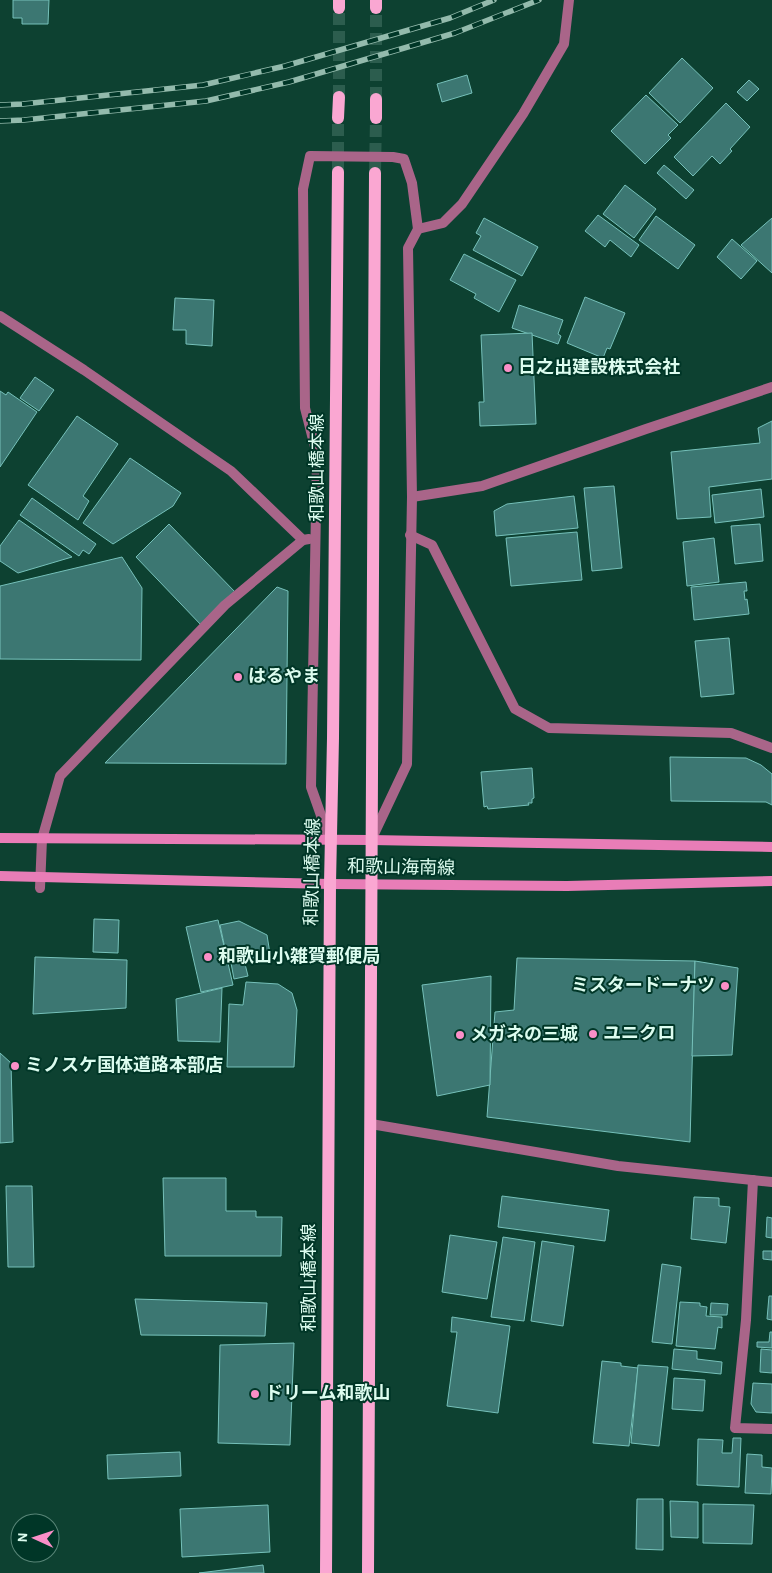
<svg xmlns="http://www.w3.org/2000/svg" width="772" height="1573" viewBox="0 0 772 1573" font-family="'Alegreya Sans','Noto Sans JP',sans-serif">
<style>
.building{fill:#3c7772;stroke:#76c1ba}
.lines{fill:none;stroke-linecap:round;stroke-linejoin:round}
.primary-tunnel{stroke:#2c5d4e;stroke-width:12;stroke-dasharray:12 6;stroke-linecap:butt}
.minor{stroke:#a96589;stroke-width:10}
.secondary{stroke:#e87db7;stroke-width:10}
.primary{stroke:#faa7d2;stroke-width:12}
.rail-casing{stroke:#93baac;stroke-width:5.5}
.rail{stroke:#003627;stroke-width:4;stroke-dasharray:11;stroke-linecap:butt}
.poi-dot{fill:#fa8fc8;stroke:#003627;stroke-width:2}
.labels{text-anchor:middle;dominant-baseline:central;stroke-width:4;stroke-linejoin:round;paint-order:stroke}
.poi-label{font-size:18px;font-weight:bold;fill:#dcfcef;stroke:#003627;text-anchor:start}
.street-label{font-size:18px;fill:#dcfcef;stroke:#003627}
</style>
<rect width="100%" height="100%" fill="#0d4131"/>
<g class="building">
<path d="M13,0H49L48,24H22V18H13Z"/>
<path d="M682,58L713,88L680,123L649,93Z"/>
<path d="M467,75L472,93L442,102L437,84Z"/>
<path d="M749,80L759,89L747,101L737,92Z"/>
<path d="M646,95L678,125L668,135L671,138L645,164L611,131Z"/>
<path d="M726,103L750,127L730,149L732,151L720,164L712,156L693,176L674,157Z"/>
<path d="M664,165L694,190L686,199L657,173Z"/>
<path d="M625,185L656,209L634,238L603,214Z"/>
<path d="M598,215L639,245L631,257L610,240L605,247L585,231Z"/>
<path d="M656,216L695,245L678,269L639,240Z"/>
<path d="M484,218L538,247L522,276L473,250L481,236L476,233Z"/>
<path d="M772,218V273L741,245Z"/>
<path d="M732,239L757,261L741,279L717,257Z"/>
<path d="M464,254L516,280L499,312L474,298L476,294L450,280Z"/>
<path d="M585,297L625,313L610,349L607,348L603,358L567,343Z"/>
<path d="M175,298L214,300L212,346L186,344V330H173Z"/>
<path d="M519,305L563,320L558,334L561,336L558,344L512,328Z"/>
<path d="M532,333L536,424L480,426L479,402H484L481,335Z"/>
<path d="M35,377L54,390L39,411L20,398Z"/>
<path d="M0,391L6,395L8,392L37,412L0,467Z"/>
<path d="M77,416L118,444L83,496L89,501L78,520L28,485Z"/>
<path d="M772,421V479L709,487L711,517L677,519L671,452L760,443L758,428Z"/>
<path d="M130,458L181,493L173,506L113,544L83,523Z"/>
<path d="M614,486L622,568L592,571L584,488Z"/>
<path d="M761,489L764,517L715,523L712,495Z"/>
<path d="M574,496L578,528L496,536L494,511L507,504Z"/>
<path d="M32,498L96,544L89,554L83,550L79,556L20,515Z"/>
<path d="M19,520L72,557L18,573L0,561V546Z"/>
<path d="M169,524L236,593L202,626L136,557Z"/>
<path d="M760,524L763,561L735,564L731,526Z"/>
<path d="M577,532L582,580L511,586L506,538Z"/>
<path d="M714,538L719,582L687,586L683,542Z"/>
<path d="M122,557L142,588L141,660L0,659V586Z"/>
<path d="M746,582L747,591H744L745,600L747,599L749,614L694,620L691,587Z"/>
<path d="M277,587L288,591L286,764L105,763Z"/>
<path d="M729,638L734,694L701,697L695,641Z"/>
<path d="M670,757L746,758L761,765L772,774V805L766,802L671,801Z"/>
<path d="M532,768L534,798L532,799V803H528L529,805L488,809L487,806L484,807L481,772Z"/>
<path d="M94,919L119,920L118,953L93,952Z"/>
<path d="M218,920L233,985L201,992L186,927Z"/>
<path d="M239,921L267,935L270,954L244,960L248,976L234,979L231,963H228L220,925Z"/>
<path d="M35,957L127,960L126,1008L33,1014Z"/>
<path d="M517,958L695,961L690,1142L487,1117L495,1012L514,1010Z"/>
<path d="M695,961L738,968L732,1055L692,1056Z"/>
<path d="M491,976L490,1085L437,1096L422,985Z"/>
<path d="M246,982L278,984L292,993L297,1010L294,1067H227L229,1004L243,1005Z"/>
<path d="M222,988L220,1042L178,1041L176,999Z"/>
<path d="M0,1053L11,1063L13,1142L0,1143Z"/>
<path d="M163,1178H226V1211H256V1217H282L281,1256H165Z"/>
<path d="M6,1186H32L34,1267H8Z"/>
<path d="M502,1196L609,1210L605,1241L498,1227Z"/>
<path d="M694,1197L719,1198V1206L730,1207L726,1243L691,1239Z"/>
<path d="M767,1217L772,1218V1238L766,1237Z"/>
<path d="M450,1235L497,1242L487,1299L442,1292Z"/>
<path d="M503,1237L535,1242L524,1321L491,1317Z"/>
<path d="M542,1241L574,1246L563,1326L531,1321Z"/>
<path d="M763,1251H772V1260L763,1259Z"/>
<path d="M662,1264L681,1267L672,1344L652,1342Z"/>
<path d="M769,1296H772V1320L767,1319Z"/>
<path d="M135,1299L267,1303L265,1336L141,1335Z"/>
<path d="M680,1302L700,1303V1306L707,1307L706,1316L722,1317V1328L718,1327L715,1349L676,1346Z"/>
<path d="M711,1303L728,1304L727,1315H710Z"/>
<path d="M452,1317L510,1326L498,1413L447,1406L457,1332H451Z"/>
<path d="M770,1332H772V1348L757,1347V1342H769Z"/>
<path d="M294,1343L290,1445L218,1443L220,1345Z"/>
<path d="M674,1349L697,1351V1359L722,1362L721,1374L672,1369Z"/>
<path d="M761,1349L772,1350V1373L760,1372Z"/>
<path d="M602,1361L621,1363V1366L638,1368L629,1446L593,1443Z"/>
<path d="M638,1365L668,1367L659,1446L631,1443Z"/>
<path d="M674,1378L705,1380L703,1411L672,1409Z"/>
<path d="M753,1383L772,1384V1413L756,1412L751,1404Z"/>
<path d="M733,1438H741L739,1487L697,1485L698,1439L723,1440L722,1453H732Z"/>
<path d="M180,1452L181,1476L108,1479L107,1455Z"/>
<path d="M747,1454L762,1455V1467L772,1468L771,1494L745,1493Z"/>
<path d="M637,1499H663V1550L636,1549Z"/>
<path d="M670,1501L698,1502V1538L671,1537Z"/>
<path d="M703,1504L754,1505L752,1544L703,1543Z"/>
<path d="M268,1505L270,1552L182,1557L180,1509Z"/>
<path d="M263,1565L264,1573H199Z"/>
</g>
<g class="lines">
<g class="primary-tunnel">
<path d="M339,97V8"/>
<path d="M376,99V8"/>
<path d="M338,172V118"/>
<path d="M375,173L376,118"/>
</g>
<g class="minor">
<path d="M418,229L443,223L462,204L523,114L564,44L569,0"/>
<path d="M0,316L84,370L231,471L303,540L309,539"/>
<path d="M412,497L482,486L646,429L772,387"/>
<path d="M410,535L432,545L515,709L549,728L731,733L772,748"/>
<path d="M329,838L311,787L317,455L305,408L303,189L310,156L393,157L404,159L412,183L418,229L408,248L412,497L407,764L373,836"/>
<path d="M40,888L42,839L60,776L225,605L303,540"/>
<path d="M371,1124L618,1166L772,1182"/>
<path d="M753,1180L746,1320L735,1428L772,1429"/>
</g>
<g class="secondary">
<path d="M0,838L371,840L772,847"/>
<path d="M0,876L330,884L567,886L772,881"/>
</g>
<g class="primary">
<path d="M339,8V0"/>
<path d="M376,8V0"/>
<path d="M338,118L339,97"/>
<path d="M376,118V99"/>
<path d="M326,1573L330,884L333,738L338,172"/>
<path d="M368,1573L375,173"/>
</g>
<g class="rail-casing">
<g id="rail">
<path d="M0,105L23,104L203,85L285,66L450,18L494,0"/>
<path d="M0,121L24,120L206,101L289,82L455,33L539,0"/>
</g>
</g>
<use href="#rail" class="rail"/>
</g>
<g class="poi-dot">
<circle cx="508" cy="368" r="5"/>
<circle cx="238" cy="677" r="5"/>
<circle cx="208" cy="957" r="5"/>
<circle cx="725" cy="986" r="5"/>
<circle cx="593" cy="1034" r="5"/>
<circle cx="460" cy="1035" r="5"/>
<circle cx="15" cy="1066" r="5"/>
<circle cx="255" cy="1394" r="5"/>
</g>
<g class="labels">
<g class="poi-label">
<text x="518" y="368">日之出建設株式会社</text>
<text x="248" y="677">はるやま</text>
<text x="218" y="957">和歌山小雑賀郵便局</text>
<text x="715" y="986" text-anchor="end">ミスタードーナツ</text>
<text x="603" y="1034">ユニクロ</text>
<text x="470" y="1035">メガネの三城</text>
<text x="25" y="1066">ミノスケ国体道路本部店</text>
<text x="265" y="1394">ドリーム和歌山</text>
</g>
<g class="street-label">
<text transform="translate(318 468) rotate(-90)">和歌山橋本線</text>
<text transform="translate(401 868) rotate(1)">和歌山海南線</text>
<text transform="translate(313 872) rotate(-89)">和歌山橋本線</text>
<text transform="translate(310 1278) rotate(-90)">和歌山橋本線</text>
</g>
</g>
<g transform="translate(35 1538) rotate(273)"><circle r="24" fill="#003627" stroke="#588577"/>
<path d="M0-4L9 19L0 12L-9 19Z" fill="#fa8fc8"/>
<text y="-8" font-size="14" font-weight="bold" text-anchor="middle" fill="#dcfcef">N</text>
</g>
</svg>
